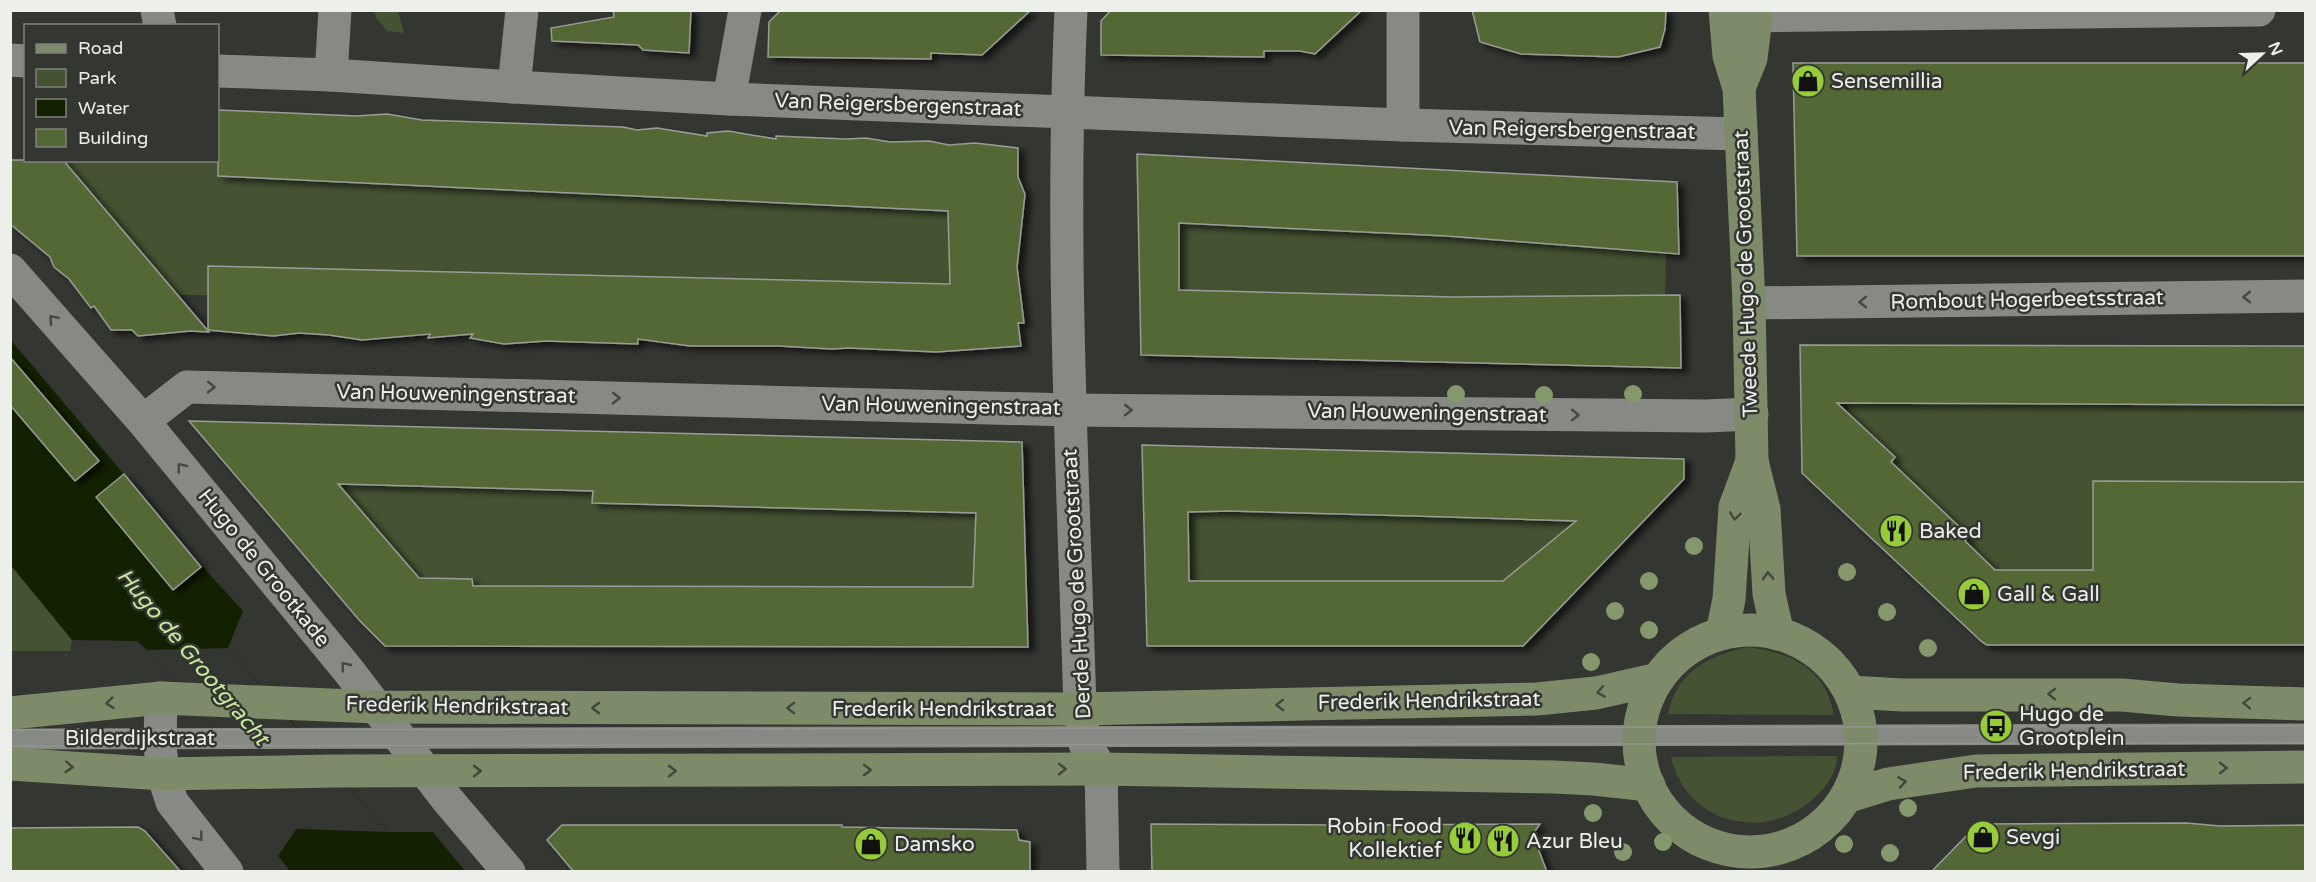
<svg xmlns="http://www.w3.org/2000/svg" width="2316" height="882" viewBox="0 0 2316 882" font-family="'Varela Round',sans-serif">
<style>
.green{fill:#455333}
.water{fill:#132100}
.pier{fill:#343632}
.building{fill:#536836;stroke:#999c96;stroke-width:1.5;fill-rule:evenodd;filter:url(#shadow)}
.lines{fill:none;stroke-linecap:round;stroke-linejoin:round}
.lane{stroke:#868984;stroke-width:21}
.street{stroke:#868984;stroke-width:33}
.secondary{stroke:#7d8b68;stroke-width:33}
.tram{stroke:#939591;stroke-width:1.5}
.tree{fill:#84986b}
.oneway{stroke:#444742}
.oneway2{stroke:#43473d}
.labels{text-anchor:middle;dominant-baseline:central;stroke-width:5;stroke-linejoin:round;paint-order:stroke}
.poi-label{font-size:21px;fill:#edefeb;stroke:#343632;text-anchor:start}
.street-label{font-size:21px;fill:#edefeb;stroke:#343632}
.water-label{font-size:22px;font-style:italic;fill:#c7ea9c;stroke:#343632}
</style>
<defs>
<filter id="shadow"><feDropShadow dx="6" dy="4" stdDeviation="3" flood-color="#0009"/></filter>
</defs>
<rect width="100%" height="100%" fill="#343632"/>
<g class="green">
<path d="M374,11H398L404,33L387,31L377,19Z"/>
<path d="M218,138L979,182L984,312L152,294L29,161L218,160Z"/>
<path d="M1164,187L1666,226L1665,318L1159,308Z"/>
<path d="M1849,358L2305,374V598L2010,597L1846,456Z"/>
<path d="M273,465L983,497L988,604L395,600Z"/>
<path d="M1164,483L1645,490L1512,609L1162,607Z"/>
<path d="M10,565L72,640L70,651H11Z"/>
<path d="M1749,647C1792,654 1825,668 1834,715L1668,714C1675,673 1710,654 1749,647Z"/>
<path d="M1837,756C1837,770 1830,782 1820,792C1773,844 1687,828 1671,757Z"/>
</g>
<path class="water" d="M10,339L192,555L243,611L228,648L388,832H433L465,871H290L278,856L297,828L147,650L137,641L72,640L11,565Z"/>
<path class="pier" d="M228,648L297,728L388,832L297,829L147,650Z"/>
<g class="building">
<path d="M613,10H691L689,53L643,50L638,45L552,41L551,28L614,17Z"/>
<path d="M781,10H1031L982,55L931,53V59L768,57L769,22Z"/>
<path d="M1111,10H1362L1315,54L1300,51H1264V57L1101,55V21Z"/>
<path d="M1472,10H1666L1665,29L1660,47L1618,57L1521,54L1480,42Z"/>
<path d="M1793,63H2306V256H1797Z"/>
<path d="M218,110L356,116L387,114L422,120L623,127L637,130L657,128L707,136V133L728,131L776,139V136L846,139L866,138L890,142L929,141L949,145L975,143L1018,148V177L1025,194L1017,267L1024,323H1018L1021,346L936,352L849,348L832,349L779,346H690L638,339V344L546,341L504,344L470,338L473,334L428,338L430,334L362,340L329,335L299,333L273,336L208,330V266L950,284L948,211L218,176Z"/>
<path d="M1137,154L1677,182L1679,254L1447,236L1179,223V290L1454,297L1680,295L1681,368L1141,355Z"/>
<path d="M10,160H63L209,332L190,331L138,336L132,330H111L94,306L91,308L69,279L54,267L50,257L10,224Z"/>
<path d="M1800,345L2306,346V405L1837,403L1895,457L1891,462L1969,536L1965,541L1995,570H2093V481L2306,482V645H1987L1982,642L1802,473Z"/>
<path d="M10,357L99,461L75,481L10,405Z"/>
<path d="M189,421L1022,442L1028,647L385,646L360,621ZM338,484L593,491L592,503L976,513L973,587L473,586L472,579L419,578Z"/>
<path d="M1142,445L1684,459V479L1523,646H1147ZM1229,511L1414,516L1576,521L1503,581H1189L1188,512Z"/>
<path d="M124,474L201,567L173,590L96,497Z"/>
<path d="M1359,820L1373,825L1540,824L1530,838L1535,840L1547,872H1152L1151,824L1344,825Z"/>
<path d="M2186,823L2220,826L2306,825V872H1931L1978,824Z"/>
<path d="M562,825H842V827L1017,830L1019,840L1030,842V872H574L547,840Z"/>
<path d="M138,827L145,831L181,872H10V828Z"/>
</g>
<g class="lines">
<path class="lane" d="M10,739L2306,734"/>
<g class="street">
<path d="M157,10L160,26"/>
<path d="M1071,10C1060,243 1073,476 1080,709L1085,744L1101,769L1103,872"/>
<path d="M1730,16L2259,10"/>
<path d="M10,60L26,61"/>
<path d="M218,71L331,75L514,87L729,99L1403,125L1741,134"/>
<path d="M331,75L335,10"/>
<path d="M514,87L522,10"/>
<path d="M729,99L745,10"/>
<path d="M1403,125V10"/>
<path d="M10,270L143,421L348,670L446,798L509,872"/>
<path d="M1749,303L2306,296"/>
<path d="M143,421L187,387L1070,410L1706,416L1752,414"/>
<path d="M161,698L160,745L163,774L172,802L227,872"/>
</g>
<g class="secondary">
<path d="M1725,10L1729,56L1739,88L1749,303L1752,461L1764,509L1769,594L1778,634"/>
<path d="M1739,88L1751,58L1757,10"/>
<circle cx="1750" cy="741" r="111"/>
<path d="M1722,633L1729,599L1735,507L1752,461"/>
<path d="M1850,692L1902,695H2122L2178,700L2306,704"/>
<path d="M10,713L161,698L377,707L1080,709L1537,699L1596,693L1658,679"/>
<path d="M10,764L163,774L334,771L1101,769L1554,777L1594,779L1649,785"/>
<path d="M1846,797L1888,784L1976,771L2306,767"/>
</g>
<g class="tram">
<path d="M10,730L2306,726"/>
<path d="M10,746L2306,743"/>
</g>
</g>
<g class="tree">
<circle cx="1456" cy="394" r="9"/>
<circle cx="1633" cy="394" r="9"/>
<circle cx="1544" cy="395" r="9"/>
<circle cx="1694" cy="546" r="9"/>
<circle cx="1847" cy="572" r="9"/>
<circle cx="1649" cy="581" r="9"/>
<circle cx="1615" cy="611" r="9"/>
<circle cx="1887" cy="612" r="9"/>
<circle cx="1649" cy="630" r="9"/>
<circle cx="1928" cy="648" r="9"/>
<circle cx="1591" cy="662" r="9"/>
<circle cx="1908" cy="808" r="9"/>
<circle cx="1593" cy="813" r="9"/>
<circle cx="1663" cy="842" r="9"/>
<circle cx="1844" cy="844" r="9"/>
<circle cx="1623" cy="852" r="9"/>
<circle cx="1890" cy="853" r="9"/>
</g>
<defs><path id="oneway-chevron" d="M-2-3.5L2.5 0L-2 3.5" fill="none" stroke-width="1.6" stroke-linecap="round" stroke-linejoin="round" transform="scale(1.5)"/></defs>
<g class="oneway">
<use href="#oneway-chevron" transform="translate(2247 297) rotate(179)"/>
<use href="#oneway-chevron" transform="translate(1863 302) rotate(179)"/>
<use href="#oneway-chevron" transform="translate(53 319) rotate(-131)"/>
<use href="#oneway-chevron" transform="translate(211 387) rotate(1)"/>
<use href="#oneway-chevron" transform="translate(616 398) rotate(1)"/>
<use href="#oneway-chevron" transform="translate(1128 410) rotate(1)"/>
<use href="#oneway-chevron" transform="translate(1575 415) rotate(1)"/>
<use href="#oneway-chevron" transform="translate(181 467) rotate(-129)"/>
<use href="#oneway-chevron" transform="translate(345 666) rotate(-129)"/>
<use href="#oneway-chevron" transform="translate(199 837) rotate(52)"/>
</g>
<g class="oneway2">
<use href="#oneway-chevron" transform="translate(1735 516) rotate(97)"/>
<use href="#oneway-chevron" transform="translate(1768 576) rotate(-92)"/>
<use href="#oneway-chevron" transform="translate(1601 692) rotate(169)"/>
<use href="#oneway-chevron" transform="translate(2052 694) rotate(-179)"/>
<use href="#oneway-chevron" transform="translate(110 703) rotate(174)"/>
<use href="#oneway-chevron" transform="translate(2247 703) rotate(-178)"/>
<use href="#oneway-chevron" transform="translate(1280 705) rotate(179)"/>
<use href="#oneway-chevron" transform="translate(596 708) rotate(-180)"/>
<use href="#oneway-chevron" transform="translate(791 708) rotate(-180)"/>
<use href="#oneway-chevron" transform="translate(69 767) rotate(4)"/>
<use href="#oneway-chevron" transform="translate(2223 768) rotate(-1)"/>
<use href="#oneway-chevron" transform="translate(1062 769)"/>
<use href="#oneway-chevron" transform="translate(867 770)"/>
<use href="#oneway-chevron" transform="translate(477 771)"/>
<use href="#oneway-chevron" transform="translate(672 771)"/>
<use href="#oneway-chevron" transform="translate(1902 782) rotate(-9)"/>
</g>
<defs>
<g id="shop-disc" transform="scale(1.725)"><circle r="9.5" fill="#96cc3a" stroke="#343632"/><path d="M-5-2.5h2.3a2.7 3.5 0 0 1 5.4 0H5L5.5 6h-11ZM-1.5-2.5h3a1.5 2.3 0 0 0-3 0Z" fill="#111"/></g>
<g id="restaurant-disc" transform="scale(1.725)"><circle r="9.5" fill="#96cc3a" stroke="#343632"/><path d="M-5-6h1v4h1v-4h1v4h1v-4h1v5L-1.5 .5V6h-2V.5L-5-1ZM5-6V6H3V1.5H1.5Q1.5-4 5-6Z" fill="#111"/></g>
<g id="bus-disc" transform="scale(1.725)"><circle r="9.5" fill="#96cc3a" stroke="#343632"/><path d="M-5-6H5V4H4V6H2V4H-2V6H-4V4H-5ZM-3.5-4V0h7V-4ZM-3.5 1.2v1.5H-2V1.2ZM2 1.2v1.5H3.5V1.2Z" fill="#111"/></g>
</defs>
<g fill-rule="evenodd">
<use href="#shop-disc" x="1808" y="81"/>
<use href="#restaurant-disc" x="1896" y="531"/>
<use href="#shop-disc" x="1974" y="594"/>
<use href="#bus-disc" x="1996" y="726"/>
<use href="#shop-disc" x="1983" y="837"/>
<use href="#restaurant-disc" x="1465" y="838"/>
<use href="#restaurant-disc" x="1503" y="841"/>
<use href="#shop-disc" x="871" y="844"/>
</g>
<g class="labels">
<g class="poi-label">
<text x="1831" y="81">Sensemillia</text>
<text x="1919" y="531">Baked</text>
<text x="1997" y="594">Gall &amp; Gall</text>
<text x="2019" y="714">Hugo de<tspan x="2019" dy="24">Grootplein</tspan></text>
<text x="1442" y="826" text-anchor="end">Robin Food<tspan x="1442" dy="24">Kollektief</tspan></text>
<text x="2006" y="837">Sevgi</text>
<text x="1526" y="841">Azur Bleu</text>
<text x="894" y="844">Damsko</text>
</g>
<g class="street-label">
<text transform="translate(898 105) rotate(2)">Van Reigersbergenstraat</text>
<text transform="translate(1572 130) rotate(1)">Van Reigersbergenstraat</text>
<text transform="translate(1746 274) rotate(-92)">Tweede Hugo de Grootstraat</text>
<text transform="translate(2027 300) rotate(-1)">Rombout Hogerbeetsstraat</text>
<text transform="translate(456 394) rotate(1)">Van Houweningenstraat</text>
<text transform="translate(941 406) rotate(1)">Van Houweningenstraat</text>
<text transform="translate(1427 413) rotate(1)">Van Houweningenstraat</text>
<text transform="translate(264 568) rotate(51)">Hugo de Grootkade</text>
<text transform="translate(1077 584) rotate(-93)">Derde Hugo de Grootstraat</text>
<text transform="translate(1429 701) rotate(-1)">Frederik Hendrikstraat</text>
<text transform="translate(457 706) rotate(1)">Frederik Hendrikstraat</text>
<text x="943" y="709">Frederik Hendrikstraat</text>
<text x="140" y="738">Bilderdijkstraat</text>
<text transform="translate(2074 771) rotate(-1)">Frederik Hendrikstraat</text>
</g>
<g class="water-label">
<text transform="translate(193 657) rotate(50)">Hugo de Grootgracht</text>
</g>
</g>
<rect width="2316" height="882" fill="none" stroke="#edefeb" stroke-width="24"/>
<rect x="24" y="24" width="195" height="138" fill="#343632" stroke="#7e807c" stroke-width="1.5"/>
<rect x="36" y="44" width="30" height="9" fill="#7d8b68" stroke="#7e807c" stroke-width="1.5"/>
<text x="78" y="54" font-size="18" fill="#edefeb">Road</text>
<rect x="36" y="69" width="30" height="18" fill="#455333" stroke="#7e807c" stroke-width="1.5"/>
<text x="78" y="84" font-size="18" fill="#edefeb">Park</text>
<rect x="36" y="99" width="30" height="18" fill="#132100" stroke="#7e807c" stroke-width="1.5"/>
<text x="78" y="114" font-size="18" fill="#edefeb">Water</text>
<rect x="36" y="129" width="30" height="18" fill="#536836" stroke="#7e807c" stroke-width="1.5"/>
<text x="78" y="144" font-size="18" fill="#edefeb">Building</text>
<g transform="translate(2262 54) rotate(68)" stroke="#343632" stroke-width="4.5" paint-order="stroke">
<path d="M0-4.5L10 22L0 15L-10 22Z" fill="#edefeb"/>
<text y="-9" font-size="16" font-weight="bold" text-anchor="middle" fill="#edefeb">N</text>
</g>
</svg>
